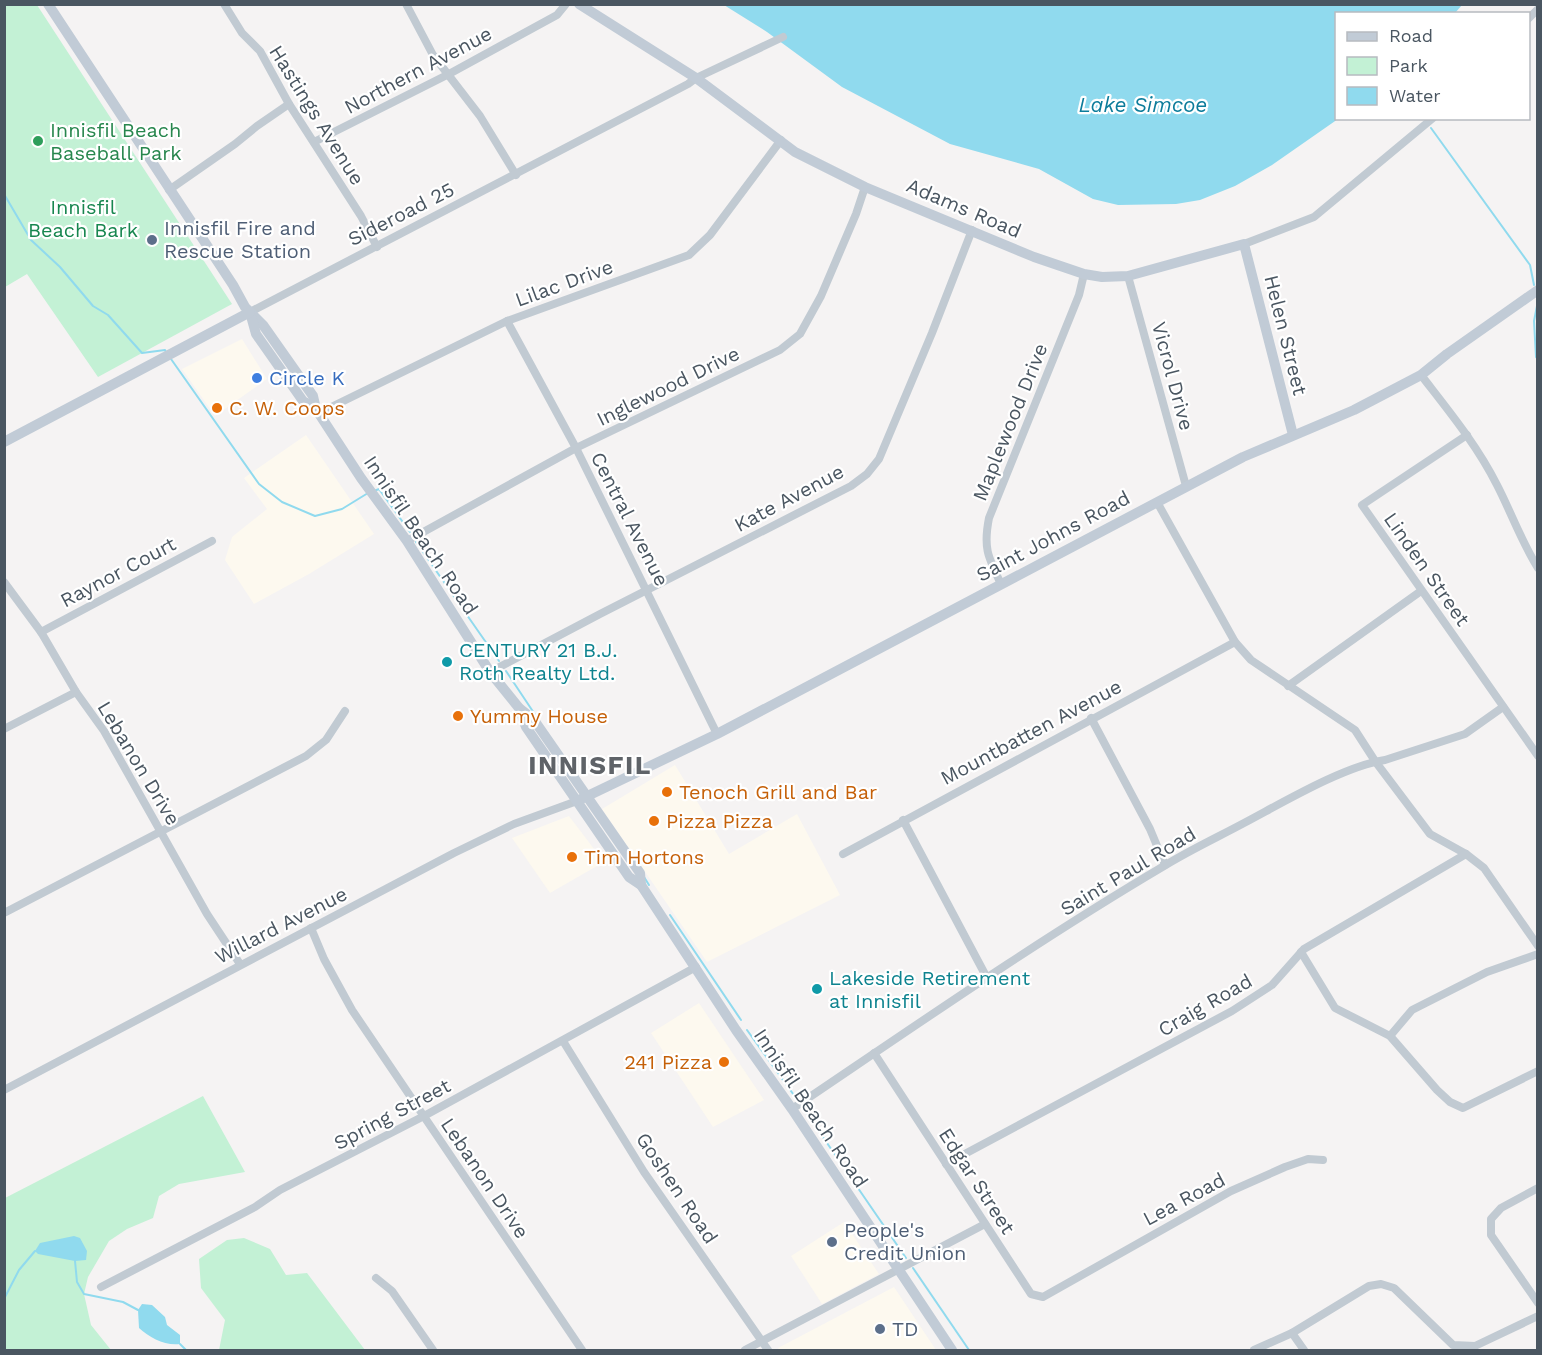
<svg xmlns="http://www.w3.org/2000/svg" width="1542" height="1355" viewBox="0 0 1542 1355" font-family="'Work Sans',sans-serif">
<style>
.commercial{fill:#fdf9ef}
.green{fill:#c3f1d5}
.water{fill:#90daee}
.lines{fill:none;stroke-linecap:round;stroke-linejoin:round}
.stream{stroke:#90daee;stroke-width:2}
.street{stroke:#c1cad2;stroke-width:8}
.secondary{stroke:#c1cbd6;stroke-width:10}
.leisure-dot{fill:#2e9e5b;stroke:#fff;stroke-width:2}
.service-dot{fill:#5c6f8a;stroke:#fff;stroke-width:2}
.shop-dot{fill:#3f7fe0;stroke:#fff;stroke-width:2}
.food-dot{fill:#e8710a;stroke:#fff;stroke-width:2}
.culture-dot{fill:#0f9aa8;stroke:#fff;stroke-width:2}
.labels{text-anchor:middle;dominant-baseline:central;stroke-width:4.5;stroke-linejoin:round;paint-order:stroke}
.street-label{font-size:20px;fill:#4a5661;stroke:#fff}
.leisure-label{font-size:20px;fill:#27864d;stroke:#fff;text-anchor:start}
.park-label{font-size:20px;fill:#17864f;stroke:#fff}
.service-label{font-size:20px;fill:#4e5e75;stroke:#fff;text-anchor:start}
.shop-label{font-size:20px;fill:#366cbe;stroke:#fff;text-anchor:start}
.food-label{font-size:20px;fill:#c56008;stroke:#fff;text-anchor:start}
.culture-label{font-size:20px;fill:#0d838f;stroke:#fff;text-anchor:start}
.water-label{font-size:21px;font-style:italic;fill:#0c7c9b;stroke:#fff}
.district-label{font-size:26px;font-weight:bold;letter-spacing:1.5px;fill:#5f6368;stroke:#fff}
</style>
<rect width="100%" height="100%" fill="#f5f3f3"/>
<g class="commercial">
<path d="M242,339L267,379L215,416L182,369Z"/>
<path d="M306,435L374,534L309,574L254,604L225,560L232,537L267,509L244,478Z"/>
<path d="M675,765L729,854L797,814L840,895L707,962L602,809Z"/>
<path d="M569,816L604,862L550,893L512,838Z"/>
<path d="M699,1003L764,1100L713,1127L651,1033Z"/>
<path d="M844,1222L879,1274L822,1304L791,1256Z"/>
<path d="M894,1287L936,1350H779L778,1348Z"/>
</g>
<g class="green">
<path d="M4,5H37L232,304L98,377L27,274L5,287Z"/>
<path d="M203,1096L245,1172L179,1184L159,1196L153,1218L127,1229L109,1241L88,1277L84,1294L91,1325L111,1350H5V1198Z"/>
<path d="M244,1238L270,1249L286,1275L307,1273L365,1350H219L225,1320L201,1288L199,1259L227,1240Z"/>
</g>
<g class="water">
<path d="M724,5H1462L1455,13L1336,14V118L1338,119L1272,165L1235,186L1200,200L1176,204L1118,205L1093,199L1039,169L950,144L842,87L767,32Z"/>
<path d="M74,1236L80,1238L87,1251L86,1260L75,1261L38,1254L35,1251L40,1243Z"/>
<path d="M142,1304L152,1305L165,1317L167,1325L180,1335V1344C165,1346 150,1338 139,1328L138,1310Z"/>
</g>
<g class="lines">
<g class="stream">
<path d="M1431,128L1530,265L1534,285"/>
<path d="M4,194L31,240L60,267L93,306L108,315L142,353L165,350L166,352"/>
<path d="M1538,301L1534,321L1536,357L1538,359"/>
<path d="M171,359L259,484L282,502L315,516L342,509L368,493"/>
<path d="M374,491L379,489L410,532"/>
<path d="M416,542L499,661"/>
<path d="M506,671L536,716"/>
<path d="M644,877L649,885"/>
<path d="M670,915L741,1020"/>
<path d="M747,1030L796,1098"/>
<path d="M803,1108L906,1258"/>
<path d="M75,1261L77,1282L84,1294L123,1302L138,1310"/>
<path d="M913,1268L969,1350"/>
<path d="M4,1299L19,1270L35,1251"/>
<path d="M180,1344L186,1350"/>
</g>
<g class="street">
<path d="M224,4L242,33L260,51L289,104L361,216L377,247"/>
<path d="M406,4L433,55L480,116L516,175"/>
<path d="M1528,19L1538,9"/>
<path d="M314,142L449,74L557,15L566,4"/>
<path d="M169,190L235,144L257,126L289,104"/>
<path d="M1244,244L1314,217L1433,118"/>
<path d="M1128,276L1186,486"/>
<path d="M250,312L688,84L696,78L783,37"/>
<path d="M507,321L576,448L717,734"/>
<path d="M1421,375C1448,410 1477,445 1497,485C1511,512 1521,541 1538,568"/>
<path d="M319,413L507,321L689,255L710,235L781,140"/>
<path d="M1467,435L1362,505L1538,756"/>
<path d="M1157,502L1235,642L1251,660L1355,730L1375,761L1430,834L1466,854L1484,868L1538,946"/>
<path d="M407,541L576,448L780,350L800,334L821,296L856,214L865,187"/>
<path d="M4,582L41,632L76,692L104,731L207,914L240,964"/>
<path d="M1001,584C988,557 983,548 989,518L1079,295L1084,274"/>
<path d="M41,632L212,541"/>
<path d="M490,672L600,614L851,486L867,474L879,459L932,333L972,230"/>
<path d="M1288,686L1421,591"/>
<path d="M1091,718L1150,829L1165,865"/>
<path d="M4,729L76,692"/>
<path d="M903,820L987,978"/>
<path d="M843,854L1235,642"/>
<path d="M4,913L306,756L326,740L345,711"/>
<path d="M311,928L324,959L352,1010L582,1350"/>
<path d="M1301,952L1335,1008L1390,1036L1437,1090L1450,1102L1463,1108L1538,1071"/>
<path d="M1390,1036L1412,1010L1487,972L1538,954"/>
<path d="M563,1041L644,1172L768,1350"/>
<path d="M874,1053L1031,1294L1043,1297L1231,1191L1285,1167L1308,1159L1323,1160"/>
<path d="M4,1090L454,853L514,824L577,801"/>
<path d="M792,1109C915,1026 1037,941 1164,866C1190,850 1218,837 1244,823C1282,803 1344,766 1385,760L1465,734L1503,707"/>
<path d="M946,1164L1232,1011L1272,985L1304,949L1466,854"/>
<path d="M1538,1188L1501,1208L1491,1219V1235L1538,1303"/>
<path d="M376,1278L392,1291L433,1350"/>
<path d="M101,1287L255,1207L280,1190L424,1116L696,967"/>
<path d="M1292,1333L1304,1350"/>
<path d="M745,1350L985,1224"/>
<path d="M1254,1350L1292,1333L1369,1286L1381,1284L1394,1288L1453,1345L1475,1346L1538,1316"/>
</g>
<g class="secondary">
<path d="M48,4L233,285L245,307L263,325L313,396L316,409L361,478L407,541L490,672L519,708L534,720L640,873L641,885"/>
<path d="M579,4L696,78L795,152L865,187L1034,257L1084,274L1102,277L1128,276L1244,244L1293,435"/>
<path d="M251,316L256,334L303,401L316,409"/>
<path d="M4,442L250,312"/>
<path d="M519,708L526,727L629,877L641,885L736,1030L792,1109L952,1350"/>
<path d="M577,801L717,734L1243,457L1354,410L1421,375L1447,354L1538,290"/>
</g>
</g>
<circle class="leisure-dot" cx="38" cy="141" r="6"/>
<g class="service-dot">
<circle cx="152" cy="240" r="6"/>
<circle cx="832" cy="1242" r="6"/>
<circle cx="880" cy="1329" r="6"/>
</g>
<circle class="shop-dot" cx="257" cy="378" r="6"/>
<g class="food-dot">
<circle cx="217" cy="408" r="6"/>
<circle cx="458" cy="716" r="6"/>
<circle cx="667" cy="792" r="6"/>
<circle cx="654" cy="821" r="6"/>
<circle cx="572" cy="857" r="6"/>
<circle cx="724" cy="1062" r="6"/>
</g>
<g class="culture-dot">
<circle cx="447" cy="662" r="6"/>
<circle cx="817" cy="989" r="6"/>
</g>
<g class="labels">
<g class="street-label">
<text transform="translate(418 70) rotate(-28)">Northern Avenue</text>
<text transform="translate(317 115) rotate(58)">Hastings Avenue</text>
<text transform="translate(964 208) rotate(23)">Adams Road</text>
<text transform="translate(401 214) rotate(-27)">Sideroad 25</text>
<text transform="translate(564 283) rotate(-20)">Lilac Drive</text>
<text transform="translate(1286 335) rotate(76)">Helen Street</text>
<text transform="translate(1173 376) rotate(75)">Vicrol Drive</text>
<text transform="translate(668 386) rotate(-26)">Inglewood Drive</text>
<text transform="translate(1010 422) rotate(-68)">Maplewood Drive</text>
<text transform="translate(789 498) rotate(-28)">Kate Avenue</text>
<text transform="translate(630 519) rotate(63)">Central Avenue</text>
<text transform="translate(421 535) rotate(56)">Innisfil Beach Road</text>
<text transform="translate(1053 536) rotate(-28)">Saint Johns Road</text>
<text transform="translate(1427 569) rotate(55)">Linden Street</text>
<text transform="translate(118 572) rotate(-28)">Raynor Court</text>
<text transform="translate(1031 732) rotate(-28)">Mountbatten Avenue</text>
<text transform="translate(139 763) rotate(59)">Lebanon Drive</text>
<text transform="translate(1128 871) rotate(-31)">Saint Paul Road</text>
<text transform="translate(281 925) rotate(-27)">Willard Avenue</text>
<text transform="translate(1205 1005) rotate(-30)">Craig Road</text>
<text transform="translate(811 1108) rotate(56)">Innisfil Beach Road</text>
<text transform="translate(392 1114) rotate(-28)">Spring Street</text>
<text transform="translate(485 1178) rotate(56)">Lebanon Drive</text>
<text transform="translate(977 1181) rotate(57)">Edgar Street</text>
<text transform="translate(677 1188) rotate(56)">Goshen Road</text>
<text transform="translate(1184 1199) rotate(-28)">Lea Road</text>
</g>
<g class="leisure-label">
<text x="50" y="130">Innisfil Beach<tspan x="50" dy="23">Baseball Park</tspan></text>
</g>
<g class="park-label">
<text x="83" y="207">Innisfil<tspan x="83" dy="23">Beach Bark</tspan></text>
</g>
<g class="service-label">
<text x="164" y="228">Innisfil Fire and<tspan x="164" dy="23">Rescue Station</tspan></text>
<text x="844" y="1230">People's<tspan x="844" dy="23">Credit Union</tspan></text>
<text x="892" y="1329">TD</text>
</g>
<g class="shop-label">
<text x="269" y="378">Circle K</text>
</g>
<g class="food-label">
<text x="229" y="408">C. W. Coops</text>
<text x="470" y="716">Yummy House</text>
<text x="679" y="792">Tenoch Grill and Bar</text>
<text x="666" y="821">Pizza Pizza</text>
<text x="584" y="857">Tim Hortons</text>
<text x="712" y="1062" text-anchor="end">241 Pizza</text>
</g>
<g class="culture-label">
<text x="459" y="650">CENTURY 21 B.J.<tspan x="459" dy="23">Roth Realty Ltd.</tspan></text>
<text x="829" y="978">Lakeside Retirement<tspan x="829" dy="23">at Innisfil</tspan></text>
</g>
<g class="water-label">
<text x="1143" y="104">Lake Simcoe</text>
</g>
<g class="district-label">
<text x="590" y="765">INNISFIL</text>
</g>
</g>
<rect width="1542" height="1355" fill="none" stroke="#4a5661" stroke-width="12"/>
<rect x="1335" y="12" width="195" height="108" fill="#ffffff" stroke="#b7bbc0" stroke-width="1.5"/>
<rect x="1347" y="32" width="30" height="9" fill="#c1cbd6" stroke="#b7bbc0" stroke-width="1.5"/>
<text x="1389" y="42" font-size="18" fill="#4a5661">Road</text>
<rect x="1347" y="57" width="30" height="18" fill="#c3f1d5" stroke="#b7bbc0" stroke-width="1.5"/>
<text x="1389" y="72" font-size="18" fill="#4a5661">Park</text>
<rect x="1347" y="87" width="30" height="18" fill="#90daee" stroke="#b7bbc0" stroke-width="1.5"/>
<text x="1389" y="102" font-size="18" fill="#4a5661">Water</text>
</svg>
